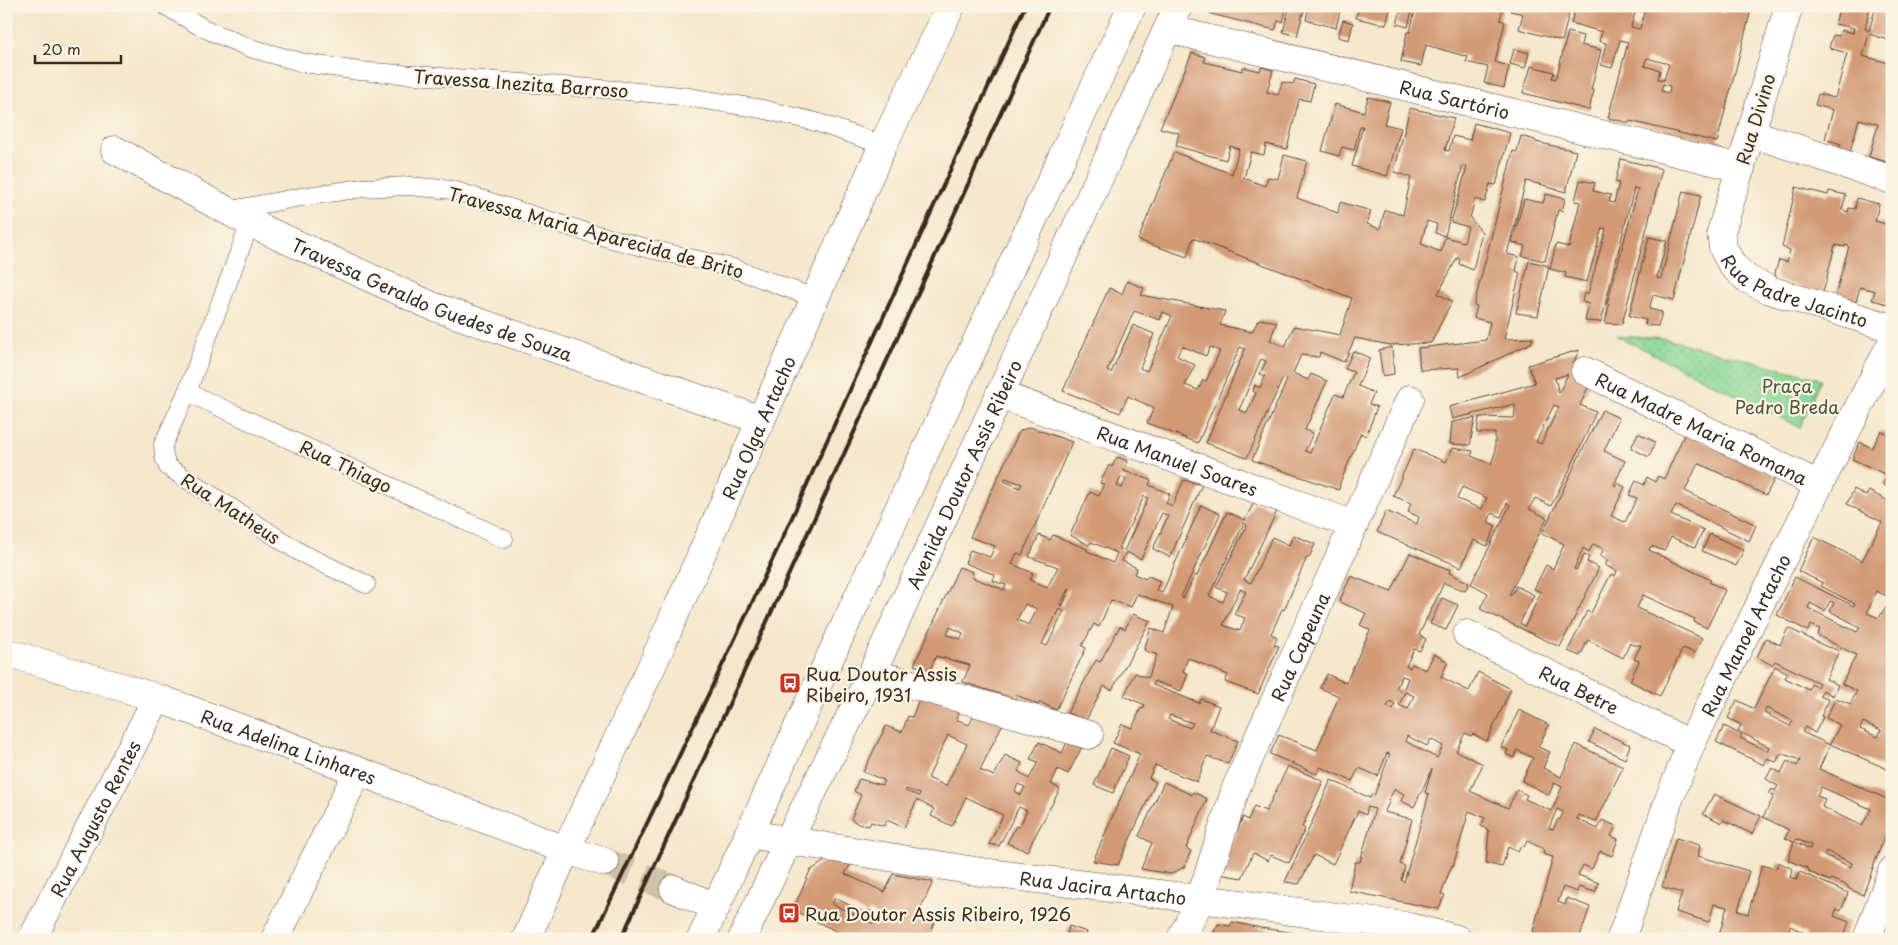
<svg xmlns="http://www.w3.org/2000/svg" width="1898" height="945" viewBox="0 0 1898 945" font-family="'Playpen Sans',sans-serif">
<style>
.park{fill:url(#park-dots);stroke:#64815a}
.building{fill:#d29974;fill-rule:evenodd}
.lines{fill:none;stroke-linecap:round;stroke-linejoin:round}
.minor-tunnel{stroke:#d0c1a9;stroke-width:28;stroke-dasharray:28 14;stroke-linecap:butt}
.service-casing{stroke:#574638;stroke-width:19}
.minor-casing{stroke:#574638;stroke-width:29}
.primary-casing{stroke:#574638;stroke-width:29}
.service{stroke:#fff;stroke-width:18}
.minor{stroke:#fff;stroke-width:28}
.primary{stroke:#fff;stroke-width:28}
.rail{stroke:#3b2a1e;stroke-width:4}
.labels{text-anchor:middle;dominant-baseline:central;stroke-width:4.5;stroke-linejoin:round;paint-order:stroke}
.street-label{font-size:18px;fill:#3b2a1e;stroke:#fcf5e5}
.park-label{font-size:18px;fill:#4f563c;stroke:#fcf5e5}
.poi-label{font-size:18px;fill:#3b2a1e;stroke:#fcf5e5;text-anchor:start}
</style>
<defs>
<pattern id="park-dots" width="8" height="8" patternUnits="userSpaceOnUse" patternTransform="scale(1.25)"><rect width="8" height="8" fill="#8cd896"/><path d="M2 2h.1M6 6h.1" fill="none" stroke="#7aba81" stroke-width="1.8" stroke-linecap="round"/></pattern>
</defs>
<rect width="100%" height="100%" fill="#fcf5e5"/>
<filter id="ink" filterUnits="userSpaceOnUse"><feTurbulence type="fractalNoise" baseFrequency=".02" numOctaves="2"/><feDisplacementMap in="SourceGraphic" scale="10" xChannelSelector="R" yChannelSelector="G"/><feConvolveMatrix kernelMatrix="1 2 1 2 8 2 1 2 1" color-interpolation-filters="sRGB"/></filter>
<filter id="wash" filterUnits="userSpaceOnUse"><feTurbulence type="fractalNoise" baseFrequency=".0096" numOctaves="4" result="noise"/><feDisplacementMap in="SourceGraphic" scale="20" xChannelSelector="R" yChannelSelector="G"/><feGaussianBlur stdDeviation="1.12" result="paint"/><feColorMatrix in="noise" values="0 0 0 0 0 0 0 0 0 0 0 0 0 0 0 0 0 1.4 0 .05"/><feComposite in="paint" operator="in"/></filter>
<g filter="url(#wash)">
<rect width="100%" height="100%" fill="#f5e7cc"/>
<path class="park" d="M1617,336L1666,339L1821,379L1803,420L1800,427L1797,426Z"/>
<g id="blocks">
<g class="building">
<path d="M1215,6H1287L1283,22L1278,21L1275,30L1211,14Z"/>
<path d="M1293,6H1305L1297,36L1283,32L1289,9L1292,10Z"/>
<path d="M1309,6H1341L1336,28L1306,20Z"/>
<path d="M1351,6H1391L1386,25L1356,18L1358,9Z"/>
<path d="M1402,6L1413,7L1408,27L1397,24Z"/>
<path d="M1416,6L1503,7L1500,20L1505,22L1495,62L1509,66L1504,88L1484,83L1488,67L1466,62L1468,57L1426,45L1421,66L1401,62L1407,32H1410Z"/>
<path d="M1512,6H1571L1562,41L1519,29L1523,14L1510,11Z"/>
<path d="M1576,6H1704L1724,13L1726,6H1752L1717,142L1630,121L1629,123L1608,118L1628,42L1620,40L1612,68L1601,65L1606,43L1599,41L1602,32L1571,23ZM1636,10L1644,12L1640,29L1631,27ZM1647,58L1669,64L1664,80L1658,79L1660,70L1644,66ZM1663,84L1670,86L1669,93L1661,91Z"/>
<path d="M1840,6H1870L1865,29L1869,31L1876,6H1892V41L1869,34L1863,56L1892,64V163L1869,157L1878,124L1859,119L1850,152L1839,148L1841,144L1825,139L1833,110L1815,105L1818,94L1835,98L1847,53L1829,48L1833,35L1839,36L1841,30L1853,33L1854,28L1835,24Z"/>
<path d="M1343,20L1353,23L1349,40L1338,37Z"/>
<path d="M1568,32L1583,36L1581,45L1601,50L1591,90H1594L1589,110L1523,93L1531,66L1554,72L1552,78L1556,79Z"/>
<path d="M1514,49L1529,53L1525,68L1510,64Z"/>
<path d="M1192,53L1205,57L1204,62L1242,71L1243,67L1260,71L1261,67L1273,70L1267,92L1278,95L1282,82L1293,84L1295,79L1314,84L1310,101L1299,99L1287,149L1266,144L1264,155L1251,152L1244,178L1265,186L1268,177L1278,179L1284,155L1307,161L1297,198L1338,213L1340,202L1371,211L1367,224L1380,229L1385,210L1403,215L1411,177L1394,172L1410,108L1454,118L1445,150L1449,151L1453,136L1470,140L1474,123L1510,133L1496,185L1490,184L1485,202L1475,199L1470,218L1482,232L1473,270L1459,264L1460,259L1457,258L1438,294L1452,301L1431,343L1390,345L1355,338L1344,362L1320,352L1319,357L1301,355L1293,373L1308,380L1311,374L1327,381L1305,430L1313,433L1305,451L1310,453L1335,394L1343,397L1354,372L1345,369L1353,351L1370,358L1358,386L1374,393L1369,404L1377,407L1366,436L1361,433L1340,483L1339,490L1252,460L1287,380L1283,378L1247,458L1206,443L1245,349L1240,347L1198,443L1147,423L1154,408L1128,396L1120,413L1063,391L1109,288L1122,294L1127,281L1144,288L1141,295L1225,311L1220,325L1252,332L1259,319L1277,322L1270,340L1285,347L1294,326L1340,335L1352,298L1193,238L1187,257L1138,240L1174,152L1232,174L1239,149L1230,146L1226,160L1176,146L1179,133L1160,128ZM1463,165L1467,167L1451,222L1468,227L1464,242L1445,237L1441,252L1421,244L1427,221L1437,224L1435,233L1445,236ZM1134,311L1160,320L1163,312L1172,316L1147,371L1140,368L1154,334L1133,325L1111,373L1107,371ZM1182,346L1206,356L1210,347L1220,351L1206,381L1203,380L1198,390L1185,385L1195,365L1177,356ZM1261,359L1266,361L1260,374L1265,376L1260,388L1255,385L1253,391L1256,393L1247,413L1239,410Z"/>
<path d="M1368,97L1390,102L1384,124L1401,128L1387,176L1352,166L1363,127H1360L1354,150L1342,147L1339,156L1322,151L1335,104L1364,112Z"/>
<path d="M1521,136L1535,140L1536,142L1576,151L1566,192L1547,187V186L1526,181L1507,254L1519,257L1516,271L1520,273L1504,339L1533,338L1531,343L1460,377L1459,368L1420,370L1418,348L1486,340L1490,322L1474,318L1477,306L1474,305L1513,151L1517,152Z"/>
<path d="M1621,159L1662,169L1622,324L1605,323L1609,305L1607,304L1638,189L1634,188L1601,322L1585,321L1589,304L1582,302L1584,293L1588,294L1606,229L1602,228L1587,282L1565,277L1566,273L1550,269L1556,244L1569,247L1580,202L1575,201L1580,180L1595,183L1593,191L1611,195L1609,202L1614,203L1619,183L1615,182Z"/>
<path d="M1796,187L1828,195L1829,191L1846,195L1842,210L1848,212L1849,208L1855,209L1857,198L1879,204L1875,221L1892,226V305L1872,300L1875,291L1860,287L1856,302L1835,297L1849,246L1845,245V247L1835,245L1823,293L1777,280L1775,273L1779,260L1787,262L1790,250L1782,247Z"/>
<path d="M1683,191L1701,195L1674,300L1653,295L1649,309L1662,312L1658,326L1645,325L1646,320L1629,316L1649,237L1667,241L1657,278L1661,279Z"/>
<path d="M1546,194L1565,199L1562,211L1558,210L1545,261L1522,256L1525,246L1512,242L1524,199L1543,203Z"/>
<path d="M1529,261L1549,266L1538,316L1516,313Z"/>
<path d="M1392,347L1394,374L1383,376L1379,350Z"/>
<path d="M1579,350L1571,368L1592,379L1580,405L1596,412L1566,478H1565L1551,506L1535,498L1529,509L1547,518L1509,595L1511,596L1516,586L1534,595L1520,623L1525,626L1541,592L1534,589L1546,565L1553,569L1564,544L1542,533L1602,410L1619,418L1604,451L1625,461L1614,485L1616,486L1617,483L1625,487L1611,516L1625,522L1637,498L1629,495L1636,481L1644,485L1647,477L1655,482L1658,476L1664,479L1685,433L1776,476L1766,495L1698,463L1685,491L1756,525L1749,541L1676,505L1671,515L1704,530L1695,547L1671,537L1664,551L1651,546L1649,550L1711,580L1709,582L1725,590L1707,628L1694,622L1695,619L1643,595L1637,608L1702,638L1695,653L1683,648L1660,696L1630,681L1639,661L1634,659L1641,645H1632L1630,643L1623,658L1588,640L1580,656L1568,651L1587,611L1591,613L1611,574L1615,576L1617,571L1605,565L1608,560L1600,556L1604,549L1593,544L1589,552L1583,548L1574,569L1576,570L1584,555L1589,557L1587,562L1599,568L1560,647L1480,609L1488,593L1471,584L1510,505L1507,503L1501,517L1492,513L1488,522L1496,526L1487,546L1474,540L1461,567L1377,532L1386,511L1417,524L1419,517L1408,512L1411,503L1393,496L1414,449L1446,462L1452,448L1473,451L1471,456L1491,464L1495,453V433H1477L1479,417L1514,418L1515,411V404L1452,419L1449,407L1535,383L1528,365ZM1568,374L1559,393L1555,378ZM1554,405L1559,407L1541,444L1536,442ZM1462,487L1487,498L1482,509L1457,499Z"/>
<path d="M1475,418L1470,445L1450,444L1452,422Z"/>
<path d="M1030,427L1072,442L1022,555L1017,553L1012,564L1033,573L1030,580L1047,588L1058,567L1029,557L1039,535L1050,540L1053,535L1087,549V551L1113,563L1117,553L1091,542L1089,545L1070,535L1090,492L1099,496L1104,484L1100,483L1109,465L1112,467L1117,457L1128,461L1124,471L1151,480L1149,485L1170,494L1166,503L1172,506L1184,480L1202,485L1170,557L1153,549L1168,516L1162,513L1141,559L1126,552L1122,561L1137,568L1134,574L1146,579L1148,576L1160,581L1156,590L1162,593L1201,505L1220,514L1181,597L1183,599L1195,575L1197,576L1227,512L1245,520L1254,502L1277,511L1244,580L1251,583L1272,537L1289,545L1293,535L1315,544L1309,558L1307,557L1284,610L1282,609L1271,634L1277,637L1274,645L1279,646L1258,694L1225,682L1228,675L1188,658L1183,671L1188,674L1181,691L1154,681L1153,685L1199,703L1201,699L1219,706L1210,730L1238,741L1228,764L1207,756L1197,782L1155,765L1149,778L1156,782L1118,865L1093,861L1140,754L1113,743L1122,724L1132,728L1141,708L1143,709L1145,705L1124,696L1135,673L1148,678L1157,655L1144,650L1151,628L1164,633L1173,607L1137,594L1131,607L1111,600L1099,627L1094,624L1082,646L1086,648L1056,710L1040,702L1038,705L1017,695L1015,699L963,682L970,665L936,656L930,670L914,665L959,567L973,572L971,577L1004,590L1006,585L993,581L995,575L965,563L970,550L990,557L995,546L970,537L1018,434L1020,431ZM1121,477L1126,479L1122,488L1117,486ZM1005,478L1022,484L1020,488L1004,481ZM1144,496L1148,498L1124,551L1119,548ZM1244,523L1247,525L1216,587L1227,592L1223,602L1209,596ZM1068,589H1070L1062,606L1060,605ZM1240,589L1246,592L1234,614L1245,618L1240,631L1223,625ZM1025,604L1037,609L1029,625L1017,620ZM1059,609L1064,611L1047,646L1042,644ZM950,627L963,633L961,639L947,635ZM1170,715L1193,723L1190,728L1168,719Z"/>
<path d="M1881,431L1892,437V489L1883,485L1887,475L1852,459L1860,442L1872,448Z"/>
<path d="M1638,433L1655,442L1649,457L1631,448Z"/>
<path d="M1854,489L1866,496L1869,491L1892,503V771L1830,744L1840,725L1826,718L1836,698L1850,704L1857,691L1842,684L1856,655L1817,635L1820,629L1811,625L1808,631L1777,615L1795,577L1854,606L1855,604L1821,586L1823,583L1798,571L1814,537L1862,561L1882,522L1847,504ZM1876,591L1891,598L1879,618L1867,613ZM1830,601L1834,603L1830,611L1860,627L1857,632L1808,608L1810,603L1825,611ZM1863,722L1881,730L1878,737L1860,729Z"/>
<path d="M1710,534L1744,550L1736,566L1702,551Z"/>
<path d="M1410,553L1450,570L1449,573L1469,583L1465,591L1444,583L1419,635L1426,639L1420,651L1414,649L1406,666L1410,668L1412,664L1426,670L1434,654L1448,662L1441,677L1469,691L1478,672L1511,689L1487,741L1473,734L1471,736L1465,733L1456,751L1483,764L1470,791L1508,808L1517,790L1527,795L1525,799L1551,811L1553,808L1562,787L1554,783L1549,795L1522,781L1533,758L1517,750L1514,758L1506,754L1508,750L1501,747L1519,710L1549,725L1538,747L1550,752L1543,768L1561,777L1576,744L1623,767L1596,822L1579,815L1577,819L1598,829L1602,820L1616,826L1611,836L1618,839L1612,856L1600,851L1592,869L1583,865L1578,875L1599,883L1595,892L1579,887L1577,892L1563,887L1558,902L1565,905L1567,898L1590,907L1579,939H1531L1553,857L1543,854L1544,849L1527,841L1524,847L1521,846L1518,852L1508,847L1502,867L1486,863L1489,831L1481,826L1485,818L1469,811L1453,866L1452,865L1441,894L1445,895L1438,909L1349,891L1355,862H1360L1375,809L1367,807L1366,815L1358,811L1333,864L1314,855L1299,884L1285,882L1331,780L1370,798L1372,794L1374,796L1390,754L1387,753L1378,776L1359,768L1352,781L1320,767L1317,774L1270,754L1279,735L1317,750L1339,696L1320,688L1327,674L1346,683L1370,630L1360,625L1366,613L1339,602L1351,576L1391,592ZM1402,676L1408,678L1403,691L1396,689ZM1405,692L1414,696L1408,709L1399,705ZM1390,701L1395,704L1393,709L1387,707ZM1407,736L1427,746L1431,739L1443,746L1437,758L1405,741ZM1432,769L1425,793L1429,794L1404,882L1401,880L1405,866L1400,864L1412,819L1384,812L1390,801L1388,800L1395,789L1404,794L1401,801L1414,807ZM1557,809L1563,812L1560,820L1558,819L1553,829L1549,828Z"/>
<path d="M1442,598L1458,605L1446,630L1430,624Z"/>
<path d="M1133,614L1150,621L1112,690L1104,686L1086,720L1067,713L1096,660L1100,662L1120,626L1125,629Z"/>
<path d="M1788,628L1829,648L1830,647L1839,651L1826,679L1838,685L1833,696L1823,690L1820,696L1829,700L1821,716L1823,717L1815,733L1805,727L1802,732L1830,745L1819,769L1892,801V812L1886,826L1888,827L1863,895L1848,888V886L1831,879L1830,881L1809,872V869L1788,860L1794,842L1785,838L1789,830L1763,817L1774,796L1769,794L1772,789L1775,791L1778,786L1766,779L1772,768L1781,773L1787,761L1797,766L1800,760L1781,753L1776,762L1767,758L1764,765L1716,742L1724,726L1742,735L1740,738L1767,751L1769,747L1738,731L1741,725L1728,718L1737,700L1754,709L1775,666L1788,673L1785,678L1809,690L1811,684L1817,687L1819,683L1775,661L1772,665L1757,657L1766,638L1780,645ZM1766,708L1793,721L1790,726L1764,713ZM1821,787L1871,809L1862,826L1822,807L1825,799L1817,796ZM1796,839L1811,845L1810,849L1795,842ZM1826,851L1852,863L1851,867L1824,855Z"/>
<path d="M921,694L961,707L956,719L969,725L976,712L1004,721L980,770L994,776L1005,755L1022,763L1018,771L1029,779L1038,762L1030,759L1039,742L1062,753L1070,736L1084,743L1068,774L1058,769L1051,784L1060,789L1027,851L1007,843L1016,826L1019,827L1027,811L1019,807L999,846L989,844L1003,815L966,797L952,826L931,816L934,809L917,800L904,828L887,820L884,826L871,822L869,826L858,824L851,819L861,795L854,791L859,779L882,785L884,780L863,772L886,726L902,732L908,716L912,717ZM948,735L967,744L946,786L928,778ZM1018,784L1025,787L1021,795L1015,791ZM906,789L920,794L919,796L905,791Z"/>
<path d="M1595,729L1630,745L1625,759L1589,742Z"/>
<path d="M1111,748L1129,756L1113,793L1094,785Z"/>
<path d="M1288,766L1323,781L1302,827L1305,829L1289,863L1271,855L1268,861L1253,853L1242,878L1224,875L1220,871L1243,817L1248,820L1254,806L1266,811Z"/>
<path d="M1164,782L1192,795L1193,792L1207,799L1186,848L1191,851L1184,867L1171,874L1141,869L1152,843L1139,836Z"/>
<path d="M1714,794L1761,816L1752,834L1724,820L1722,823L1703,814Z"/>
<path d="M1676,838L1700,845L1698,856L1749,871L1738,911L1748,914L1762,865L1776,869L1778,862L1793,869L1790,877L1797,880L1800,872L1848,893L1841,911L1837,909L1834,916L1849,922L1843,939H1805L1807,934L1790,926L1787,933L1801,939H1718L1727,907L1714,904L1709,922L1676,912L1682,893L1662,887Z"/>
<path d="M826,860L850,865L845,874L885,892L893,874L933,882L918,914L935,922L927,939H833L836,931L793,910L810,871ZM835,898L867,914L869,910L876,914L874,917L877,918L874,924L832,904Z"/>
<path d="M1232,922L1261,928L1296,933L1293,939L1280,937L1279,939H1210L1218,924L1230,926Z"/>
<path d="M1069,926L1087,932L1085,939H1066Z"/>
</g>
</g>
</g>
<g filter="url(#ink)">
<use href="#blocks" fill-opacity="0" stroke="#574638" stroke-width="1"/>
<g class="lines">
<path class="minor-tunnel" d="M605,862L674,889"/>
<g class="service-casing">
<g id="service">
<path d="M166,6L203,28L250,48L304,63L359,71L617,90L681,96L762,109L816,122L883,145"/>
<path d="M226,211L301,197L363,188L409,186L453,190L583,231L646,248L733,268L814,298"/>
<path d="M250,223L187,392L163,445L164,457L168,467L301,553L366,584"/>
<path d="M187,392L504,539"/>
</g>
</g>
<g class="minor-casing">
<g id="minor">
<path id="s1" d="M1789,6L1721,232L1723,248L1732,265L1747,279L1770,290L1892,328"/>
<path id="s2" d="M1168,29L1741,168"/>
<path d="M1751,133L1892,180"/>
<path id="s3" d="M115,150L250,223L432,306L761,420"/>
<path id="s4" d="M1585,371L1819,485"/>
<path id="s5" d="M1001,395L1354,525"/>
<path id="s6" d="M1467,634L1691,744"/>
<path id="s7" d="M6,652L157,698L358,771L566,850L526,939"/>
<path d="M872,673L1089,735"/>
<path id="s8" d="M748,834L981,872L1232,903L1405,926L1457,939"/>
<path id="s9" d="M605,862L566,850L655,659L883,145L951,6"/>
<path d="M674,889L716,907"/>
<path id="s10" d="M32,939L157,698"/>
<path d="M275,939L358,771"/>
<path id="s11" d="M1181,939L1200,900L1236,788L1410,399"/>
<path id="s12" d="M1621,939L1668,802L1691,744L1819,485L1892,342"/>
<path d="M1867,939L1892,871"/>
</g>
</g>
<g class="primary-casing">
<g id="primary">
<path d="M701,939L814,692L1132,6"/>
<path id="s13" d="M742,939L788,841L872,673L1178,6"/>
</g>
</g>
<use href="#service" class="service"/>
<use href="#minor" class="minor"/>
<use href="#primary" class="primary"/>
<g class="rail">
<path d="M592,939L778,548L1025,6"/>
<path d="M621,939L1050,6"/>
</g>
</g>
</g>
<defs>
<g id="bus-square" transform="scale(1.125)"><rect x="-9" y="-9" width="18" height="18" rx="4" fill="#c8321e" stroke="#fcf5e5"/><path d="M-5-6H5V4H4V6H2V4H-2V6H-4V4H-5ZM-3.5-4V0h7V-4ZM-3.5 1.2v1.5H-2V1.2ZM2 1.2v1.5H3.5V1.2Z" fill="#fff"/></g>
</defs>
<g fill-rule="evenodd">
<use href="#bus-square" x="790" y="683"/>
<use href="#bus-square" x="789" y="913"/>
</g>
<g class="labels">
<g class="street-label">
<text transform="translate(521 83) rotate(4)">Travessa Inezita Barroso</text>
<text stroke="none"><textPath href="#s2" startOffset="295">Rua Sartório</textPath></text>
<text transform="translate(1755 119) rotate(-73)">Rua Divino</text>
<text transform="translate(596 232) rotate(15)">Travessa Maria Aparecida de Brito</text>
<text stroke="none"><textPath href="#s1" startOffset="340">Rua Padre Jacinto</textPath></text>
<text stroke="none"><textPath href="#s3" startOffset="351">Travessa Geraldo Guedes de Souza</textPath></text>
<text stroke="none"><textPath href="#s9" startOffset="505">Rua Olga Artacho</textPath></text>
<text stroke="none"><textPath href="#s4" startOffset="130">Rua Madre Maria Romana</textPath></text>
<text stroke="none"><textPath href="#s5" startOffset="188">Rua Manuel Soares</textPath></text>
<text transform="translate(346 466) rotate(25)">Rua Thiago</text>
<text stroke="none"><textPath href="#s13" startOffset="515">Avenida Doutor Assis Ribeiro</textPath></text>
<text transform="translate(231 508) rotate(33)">Rua Matheus</text>
<text stroke="none"><textPath href="#s12" startOffset="329">Rua Manoel Artacho</textPath></text>
<text stroke="none"><textPath href="#s11" startOffset="316">Rua Capeuna</textPath></text>
<text stroke="none"><textPath href="#s6" startOffset="125">Rua Betre</textPath></text>
<text stroke="none"><textPath href="#s7" startOffset="298">Rua Adelina Linhares</textPath></text>
<text stroke="none"><textPath href="#s10" startOffset="136">Rua Augusto Rentes</textPath></text>
<text stroke="none"><textPath href="#s8" startOffset="359">Rua Jacira Artacho</textPath></text>
</g>
<g class="park-label">
<text x="1787" y="385">Praça<tspan x="1787" dy="21">Pedro Breda</tspan></text>
</g>
<g class="poi-label">
<text x="806" y="673">Rua Doutor Assis<tspan x="806" dy="21">Ribeiro, 1931</tspan></text>
<text x="805" y="913">Rua Doutor Assis Ribeiro, 1926</text>
</g>
</g>
<rect width="1898" height="945" fill="none" stroke="#fcf5e5" stroke-width="25"/>
<path d="M35 55v8h86v-8" fill="none" stroke="#3b2a1e" stroke-width="2.5"/>
<text x="42" y="55" font-size="15" fill="#3b2a1e" stroke="#fcf5e5" stroke-width="4" paint-order="stroke">20 m</text>
</svg>
